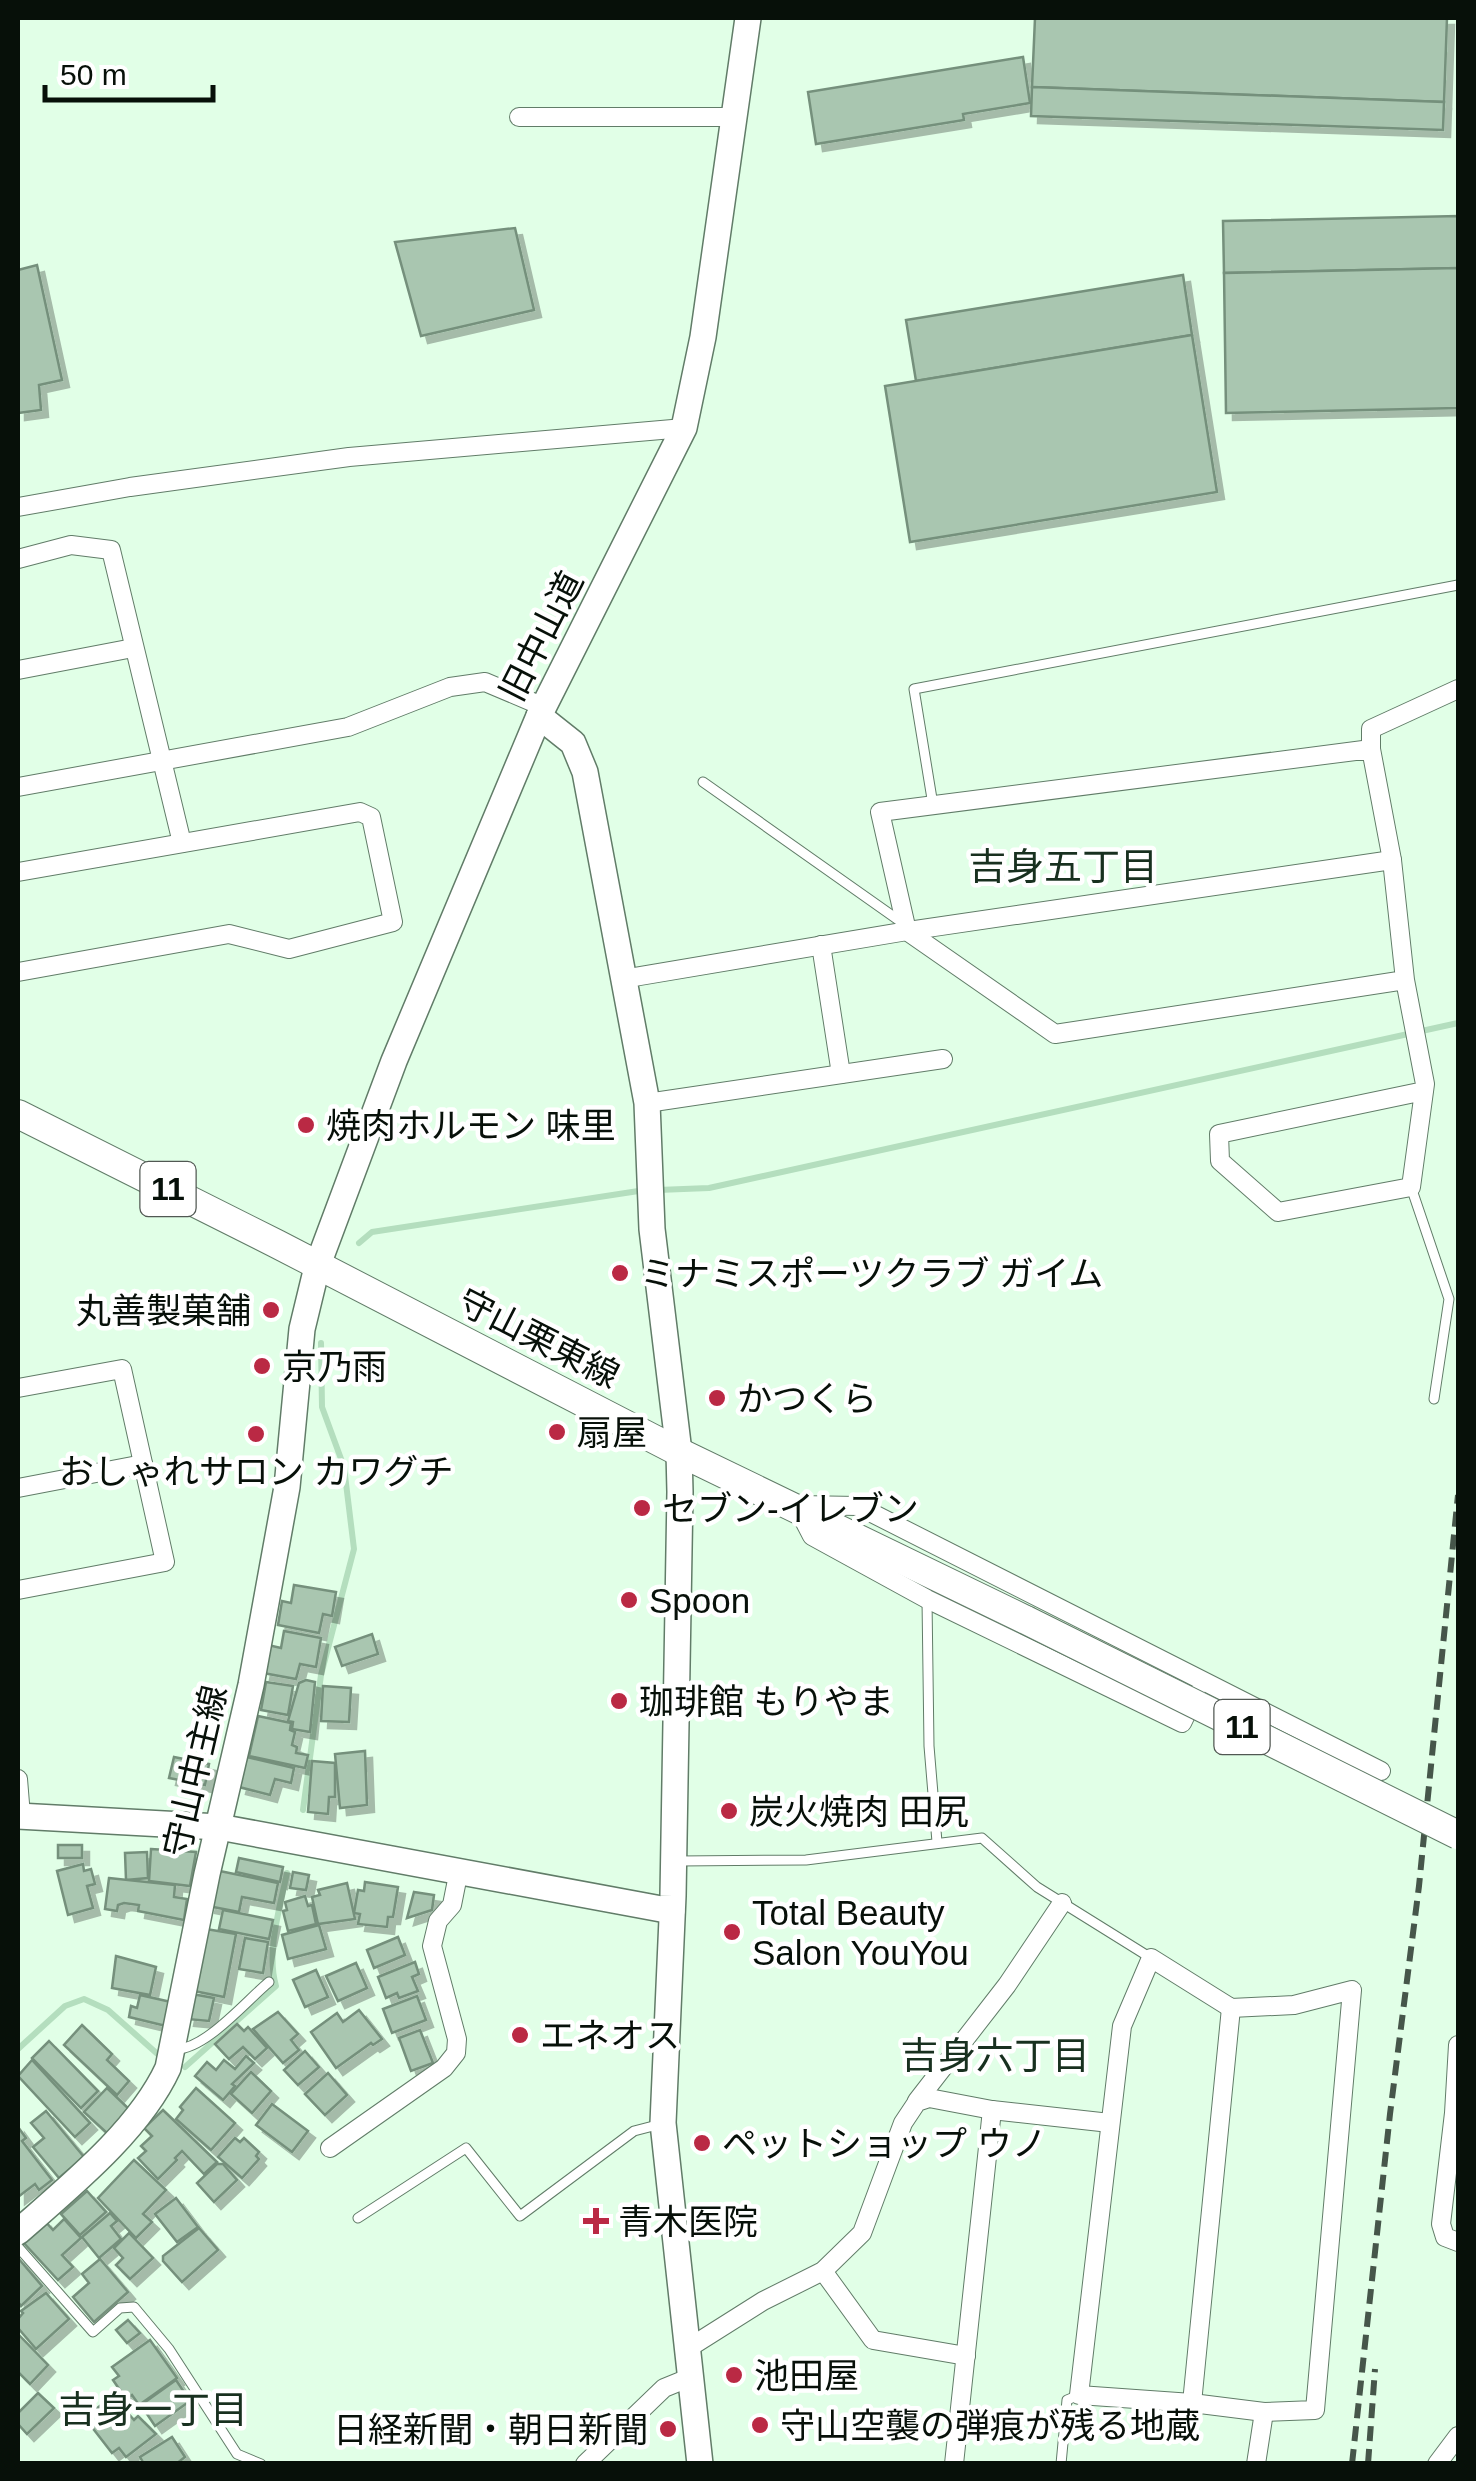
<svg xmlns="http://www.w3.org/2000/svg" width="1476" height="2481" viewBox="0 0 1476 2481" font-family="Helvetica,'Noto Sans JP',sans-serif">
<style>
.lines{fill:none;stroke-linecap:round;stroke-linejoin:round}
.stream{stroke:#b4debe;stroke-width:6}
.building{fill:#a9c6b0;stroke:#75907c;stroke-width:2.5;filter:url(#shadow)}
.lane-casing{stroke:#617c68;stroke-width:11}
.street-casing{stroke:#617c68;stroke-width:20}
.secondary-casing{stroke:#617c68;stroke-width:28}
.primary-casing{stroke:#617c68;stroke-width:30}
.lane{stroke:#fff;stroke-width:9}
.street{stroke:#fff;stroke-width:18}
.secondary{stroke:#fff;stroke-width:25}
.primary{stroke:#fff;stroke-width:28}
.rail{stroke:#46564a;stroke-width:6;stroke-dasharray:15 8;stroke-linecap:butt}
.primary-bridge-casing{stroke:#617c68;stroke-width:30;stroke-linecap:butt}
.primary-bridge{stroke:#fff;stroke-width:28}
.poi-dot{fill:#ba2944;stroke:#fff;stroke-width:4}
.labels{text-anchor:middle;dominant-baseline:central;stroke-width:9;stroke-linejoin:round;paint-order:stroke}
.shield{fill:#fff;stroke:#515853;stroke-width:2.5}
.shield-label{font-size:32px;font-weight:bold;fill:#071009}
.street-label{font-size:35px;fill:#071009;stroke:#fff}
.poi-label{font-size:35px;fill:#071009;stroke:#fff;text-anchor:start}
.neighbourhood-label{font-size:38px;fill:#18301f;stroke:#fff}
</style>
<defs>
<filter id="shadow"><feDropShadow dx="7" dy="7" stdDeviation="0" flood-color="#0004"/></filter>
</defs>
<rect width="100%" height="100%" fill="#e1ffe7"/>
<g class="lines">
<g class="stream">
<path d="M658,1190L709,1188L1458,1023"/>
<path d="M359,1243L372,1232L645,1190"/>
<path d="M303,1810L321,1675L354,1549L344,1467L322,1407L321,1343"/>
<path d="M18,2049L65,2006L84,1999L108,2010L162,2058"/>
<path d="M185,2067L276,1986C266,1952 280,1907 287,1873"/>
</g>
</g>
<g class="building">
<path d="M1035,18H1447L1444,102L1032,87Z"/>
<path d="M1023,57L1030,103L963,114L964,120L816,144L808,92Z"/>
<path d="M1032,87L1444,102L1443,130L1031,116Z"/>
<path d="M1458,216V268L1224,273L1223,221Z"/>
<path d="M515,228L534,310L421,336L395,242Z"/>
<path d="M37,265L62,380L39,385L41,410L18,413V270Z"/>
<path d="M1458,268V408L1226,413L1224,273Z"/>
<path d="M1183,275L1192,335L916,381L906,320Z"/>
<path d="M1192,335L1217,492L910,542L885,386Z"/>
<path d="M294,1585L336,1592L332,1616L323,1614L319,1633L278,1625L282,1601L291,1603Z"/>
<path d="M284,1631L321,1638L316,1667L300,1664L296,1679L263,1673L268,1645L281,1648Z"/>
<path d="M372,1634L378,1654L342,1666L335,1647Z"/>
<path d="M306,1680L315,1682L310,1732L292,1729L293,1722L288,1721L299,1683Z"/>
<path d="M266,1682L293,1686L288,1715L261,1710Z"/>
<path d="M323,1686L351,1688L349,1722L321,1721Z"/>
<path d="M258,1716L291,1723L290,1730L295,1732L292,1745L297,1747L296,1753L308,1755L305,1768L249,1756Z"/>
<path d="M365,1751L367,1805L340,1808L335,1754Z"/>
<path d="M174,1757L209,1764L205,1785L169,1778Z"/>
<path d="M247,1757L294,1768L291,1783L275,1779L270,1795L239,1787Z"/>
<path d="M312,1761L335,1763V1797H329L328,1814L308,1812Z"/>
<rect x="58" y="1845" width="24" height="13"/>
<path d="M151,1849L196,1852L190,1886L149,1881Z"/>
<path d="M147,1852L148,1878L126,1880L125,1853Z"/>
<path d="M239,1858L283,1867L280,1882L236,1872Z"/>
<path d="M83,1864L84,1871L91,1869L95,1884L87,1886L93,1908L68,1915L57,1871Z"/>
<path d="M215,1870L278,1883L274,1903L242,1897L239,1912L208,1906Z"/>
<path d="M293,1872L309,1875L306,1890L290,1888Z"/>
<path d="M109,1878L175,1885L174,1897L187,1899L184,1920L138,1911L139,1905L124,1903L118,1905L117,1911L105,1909Z"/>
<path d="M365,1882L398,1887L393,1917H388L387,1927L358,1924L360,1914L354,1913L358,1890L364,1891Z"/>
<path d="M347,1883L355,1919L318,1924L312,1897L320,1895L318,1890Z"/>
<path d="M414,1892L434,1895L432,1910L407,1918Z"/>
<path d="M305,1896L308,1906L312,1905L316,1924L288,1931L283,1911L287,1910L285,1902Z"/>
<path d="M223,1910L273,1920L269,1939L219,1929Z"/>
<path d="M319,1925L326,1949L288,1959L282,1935Z"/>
<path d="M206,1929L236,1934L224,1997L194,1991Z"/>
<path d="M398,1937L405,1955L374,1968L367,1950Z"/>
<path d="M245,1938L268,1942L263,1973L239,1969Z"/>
<path d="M116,1956L156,1967L150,1995L112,1988Z"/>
<path d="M415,1962L419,1974L412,1977L418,1991L399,1998L397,1993L386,1998L378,1977Z"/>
<path d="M356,1963L367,1988L338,2001L326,1976Z"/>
<path d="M316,1970L328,1997L305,2007L293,1980Z"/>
<path d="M192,1994L214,1998L209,2021L187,2019Z"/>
<path d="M140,1995L171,2002L166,2026L129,2017L131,2006L137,2008Z"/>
<path d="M417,1996L426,2020L392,2033L383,2009Z"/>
<path d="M359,2010L382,2039L373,2045L371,2043L336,2068L311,2032L337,2013L343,2022Z"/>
<path d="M278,2012L298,2034L291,2040L299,2050L283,2063L253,2029Z"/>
<path d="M237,2024L244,2031L248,2027L267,2048L255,2059L243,2047L229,2059L215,2044Z"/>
<path d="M82,2025L112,2054L107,2060L129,2081L117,2095L64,2045Z"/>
<path d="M420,2030L433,2063L411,2071L399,2038Z"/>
<path d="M49,2041L98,2091L81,2108L32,2058Z"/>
<path d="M305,2051L319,2067L298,2085L284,2070Z"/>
<path d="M246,2056L254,2063L232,2084L235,2086L223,2100L195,2076L207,2062L216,2070L224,2060L235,2069Z"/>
<path d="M32,2060L90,2123L75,2137L18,2076Z"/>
<path d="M251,2072L271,2091L252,2113L231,2094Z"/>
<path d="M328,2073L347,2095L325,2115L305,2094Z"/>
<path d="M107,2088L130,2110L108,2134L84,2112Z"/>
<path d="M196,2088L235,2123L211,2150L176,2119L183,2110L180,2107Z"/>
<path d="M272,2104L308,2131L292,2152L256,2125Z"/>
<path d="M163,2110L217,2162L204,2174L182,2151L175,2158L177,2160L158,2179L138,2158L146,2151L141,2146L152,2136L144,2128Z"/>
<path d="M46,2111L84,2157L59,2178L33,2147L44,2138L31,2123Z"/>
<path d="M18,2127L26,2138L22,2141L52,2180L39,2190L35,2184L18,2197Z"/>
<path d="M235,2138L240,2142L244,2138L259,2152L256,2156L259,2159L242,2178L218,2157Z"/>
<path d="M134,2160L166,2190L143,2214L152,2222L136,2238L98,2198Z"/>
<path d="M217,2164H223L237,2180L214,2202L197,2183Z"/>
<path d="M87,2191L106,2212L80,2235L61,2214Z"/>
<path d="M176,2198L198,2227L177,2242L155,2214Z"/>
<path d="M110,2213L117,2221L111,2226L121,2239L99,2258L82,2237Z"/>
<path d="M64,2219L81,2238L62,2255L73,2267L58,2280L22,2241L44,2220L53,2230Z"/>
<path d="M199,2228L218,2250L182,2282L163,2261V2256Z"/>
<path d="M129,2233L153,2258L130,2279L116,2265L123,2258L114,2248Z"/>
<path d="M18,2258L42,2286L21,2306L18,2302Z"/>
<path d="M100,2259L128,2292L94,2322L73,2297L89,2283L82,2274Z"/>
<path d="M46,2293L69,2319L36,2349L18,2328V2319L23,2313L21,2311Z"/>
<path d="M128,2320L140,2333L127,2343L116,2330Z"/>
<path d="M18,2334L48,2365L30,2384L18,2372Z"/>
<path d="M150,2340L177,2378L139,2405L132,2395L126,2399L113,2380L119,2376L112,2367Z"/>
<path d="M176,2380L190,2401L155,2426L141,2405Z"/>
<path d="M38,2393L54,2408L27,2434L18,2424V2413Z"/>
<path d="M110,2398L120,2412L114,2418L116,2421L127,2412L134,2420L138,2416L156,2434L126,2457L119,2448L112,2453L91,2426L102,2417L96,2409Z"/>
<path d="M172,2437L185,2457L176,2464H144L140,2457Z"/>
</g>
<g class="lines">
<g class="lane-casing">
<g id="lane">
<path d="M703,782L904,924"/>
<path d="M933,805L914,689L1458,585"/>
<path d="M1411,1187L1449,1299L1434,1399"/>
<path d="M927,1600L929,1746L937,1842"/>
<path d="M679,1861L806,1860L982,1838L1037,1887L1151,1958"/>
<path d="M175,2049C204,2051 246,2001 269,1982"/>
<path d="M358,2218L466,2148L520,2216L634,2131L661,2124"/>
<path d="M18,2247L93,2332L120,2308L134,2307L169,2349L237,2454L261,2464"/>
<path d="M1061,2464L1067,2400L1079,2395"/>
</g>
</g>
<g class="street-casing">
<g id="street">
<path d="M519,117H733"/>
<path d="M18,507L130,487L349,457L684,428"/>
<path d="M18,559L71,545L111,550L182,843"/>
<path d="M18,670L133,648"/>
<path d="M1371,749V729L1458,689"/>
<path d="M18,787L348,727L450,687L485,682L544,707"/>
<path d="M18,872L360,812L371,817L393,922L289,949L229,934L18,972"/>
<path d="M821,945L841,1074"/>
<path d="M622,979L907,931L1392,860"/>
<path d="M1405,980L1055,1034L907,931L880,812L1371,749L1392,860L1405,980L1425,1084L1411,1187L1278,1212L1220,1161L1219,1134L1424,1091"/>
<path d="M647,1103L943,1059"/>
<path d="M18,1388L122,1369L165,1562L18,1590"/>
<path d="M18,1488L143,1464"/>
<path d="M798,1505L858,1506L1381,1771"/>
<path d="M799,1511L812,1536L927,1599L1182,1723L1196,1694"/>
<path d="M18,1779L21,1816"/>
<path d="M1151,1958L1231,2008L1294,2005L1352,1990L1315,2410L1264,2412L1192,2403L1079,2395L1122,2026Z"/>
<path d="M1458,2045L1454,2113L1441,2224L1445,2237L1458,2242"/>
<path d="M917,2101L1007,1985L1062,1903"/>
<path d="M330,2148L444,2068L456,2053L457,2039L432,1946L438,1921L452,1905L459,1870"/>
<path d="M823,2271L873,2340L966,2356"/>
<path d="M687,2349L763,2301L823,2271L862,2233L903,2123L917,2102L929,2098L992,2110L1110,2123"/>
<path d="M1192,2403L1231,2008"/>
<path d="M585,2464L664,2388L691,2377"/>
<path d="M954,2464L992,2110"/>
<path d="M1256,2464L1264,2412"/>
<path d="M1437,2464L1458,2436"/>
</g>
</g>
<g class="secondary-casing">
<g id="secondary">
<path d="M539,716L573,743L585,772L647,1103L652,1229L679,1452L680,1492L673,1896L663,2123L700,2464"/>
<path d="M18,1816L219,1827L672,1911"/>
<path d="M18,2232C69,2187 139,2131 168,2068L207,1874L251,1685L287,1487L302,1329L317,1267L394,1061L539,716L684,428L703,337L748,18"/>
</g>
</g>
<g class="primary-casing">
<path id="primary" d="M18,1114L277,1244L679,1452L1026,1620"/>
</g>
<use href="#lane" class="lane"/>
<use href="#street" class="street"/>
<use href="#secondary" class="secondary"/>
<use href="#primary" class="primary"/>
<g class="rail">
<path d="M1352,2464L1390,2114L1419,1886L1458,1495"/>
<path d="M1368,2464L1375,2369"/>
</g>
<g class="primary-bridge-casing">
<path id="primary-bridge" d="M1026,1620L1458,1835"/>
</g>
<use href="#primary-bridge" class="primary-bridge"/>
</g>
<g class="poi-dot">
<circle cx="306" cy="1125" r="10"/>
<circle cx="620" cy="1273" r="10"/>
<circle cx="271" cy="1310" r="10"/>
<circle cx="262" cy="1366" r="10"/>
<circle cx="717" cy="1398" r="10"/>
<circle cx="557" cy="1432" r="10"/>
<circle cx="256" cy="1434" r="10"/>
<circle cx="642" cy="1508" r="10"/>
<circle cx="629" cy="1600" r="10"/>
<circle cx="619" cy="1701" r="10"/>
<circle cx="729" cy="1811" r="10"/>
<circle cx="732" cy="1932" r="10"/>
<circle cx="520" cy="2035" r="10"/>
<circle cx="702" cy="2143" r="10"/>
<path d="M591 2206h10v10h10v10h-10v10h-10v-10h-10v-10h10z"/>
<circle cx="734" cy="2375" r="10"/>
<circle cx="760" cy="2425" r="10"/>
<circle cx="668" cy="2429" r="10"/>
</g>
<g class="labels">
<g class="shield">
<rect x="140.5" y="1162" width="55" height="54" rx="8"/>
<rect x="1214.5" y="1700" width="55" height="54" rx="8"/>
</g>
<g class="shield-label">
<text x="168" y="1189">11</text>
<text x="1242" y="1727">11</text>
</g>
<g class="street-label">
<text transform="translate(541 636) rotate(-63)">旧中山道</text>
<text transform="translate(539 1338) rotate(27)">守山栗東線</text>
<text transform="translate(195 1771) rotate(-77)">守山中主線</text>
</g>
<g class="poi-label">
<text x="326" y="1125">焼肉ホルモン 味里</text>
<text x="640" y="1273">ミナミスポーツクラブ ガイム</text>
<text x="251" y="1310" text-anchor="end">丸善製菓舗</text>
<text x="282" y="1366">京乃雨</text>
<text x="737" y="1398">かつくら</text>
<text x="577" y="1432">扇屋</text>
<text x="256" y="1471" text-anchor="middle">おしゃれサロン カワグチ</text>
<text x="662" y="1508">セブン-イレブン</text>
<text x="649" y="1600">Spoon</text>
<text x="639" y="1701">珈琲館 もりやま</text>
<text x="749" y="1811">炭火焼肉 田尻</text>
<text x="752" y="1912">Total Beauty<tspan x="752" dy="40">Salon YouYou</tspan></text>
<text x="540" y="2035">エネオス</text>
<text x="722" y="2143">ペットショップ ウノ</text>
<text x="618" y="2221">青木医院</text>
<text x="754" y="2375">池田屋</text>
<text x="780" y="2425">守山空襲の弾痕が残る地蔵</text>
<text x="648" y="2429" text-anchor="end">日経新聞・朝日新聞</text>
</g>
<g class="neighbourhood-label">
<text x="1063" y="867">吉身五丁目</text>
<text x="995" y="2056">吉身六丁目</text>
<text x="153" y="2410">吉身一丁目</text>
</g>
</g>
<rect width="1476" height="2481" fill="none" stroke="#071009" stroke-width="40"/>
<path d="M45 85v15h168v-15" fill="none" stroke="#071009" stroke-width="5"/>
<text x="60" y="85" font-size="30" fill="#071009" stroke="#ffffff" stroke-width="8" paint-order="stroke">50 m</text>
</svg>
